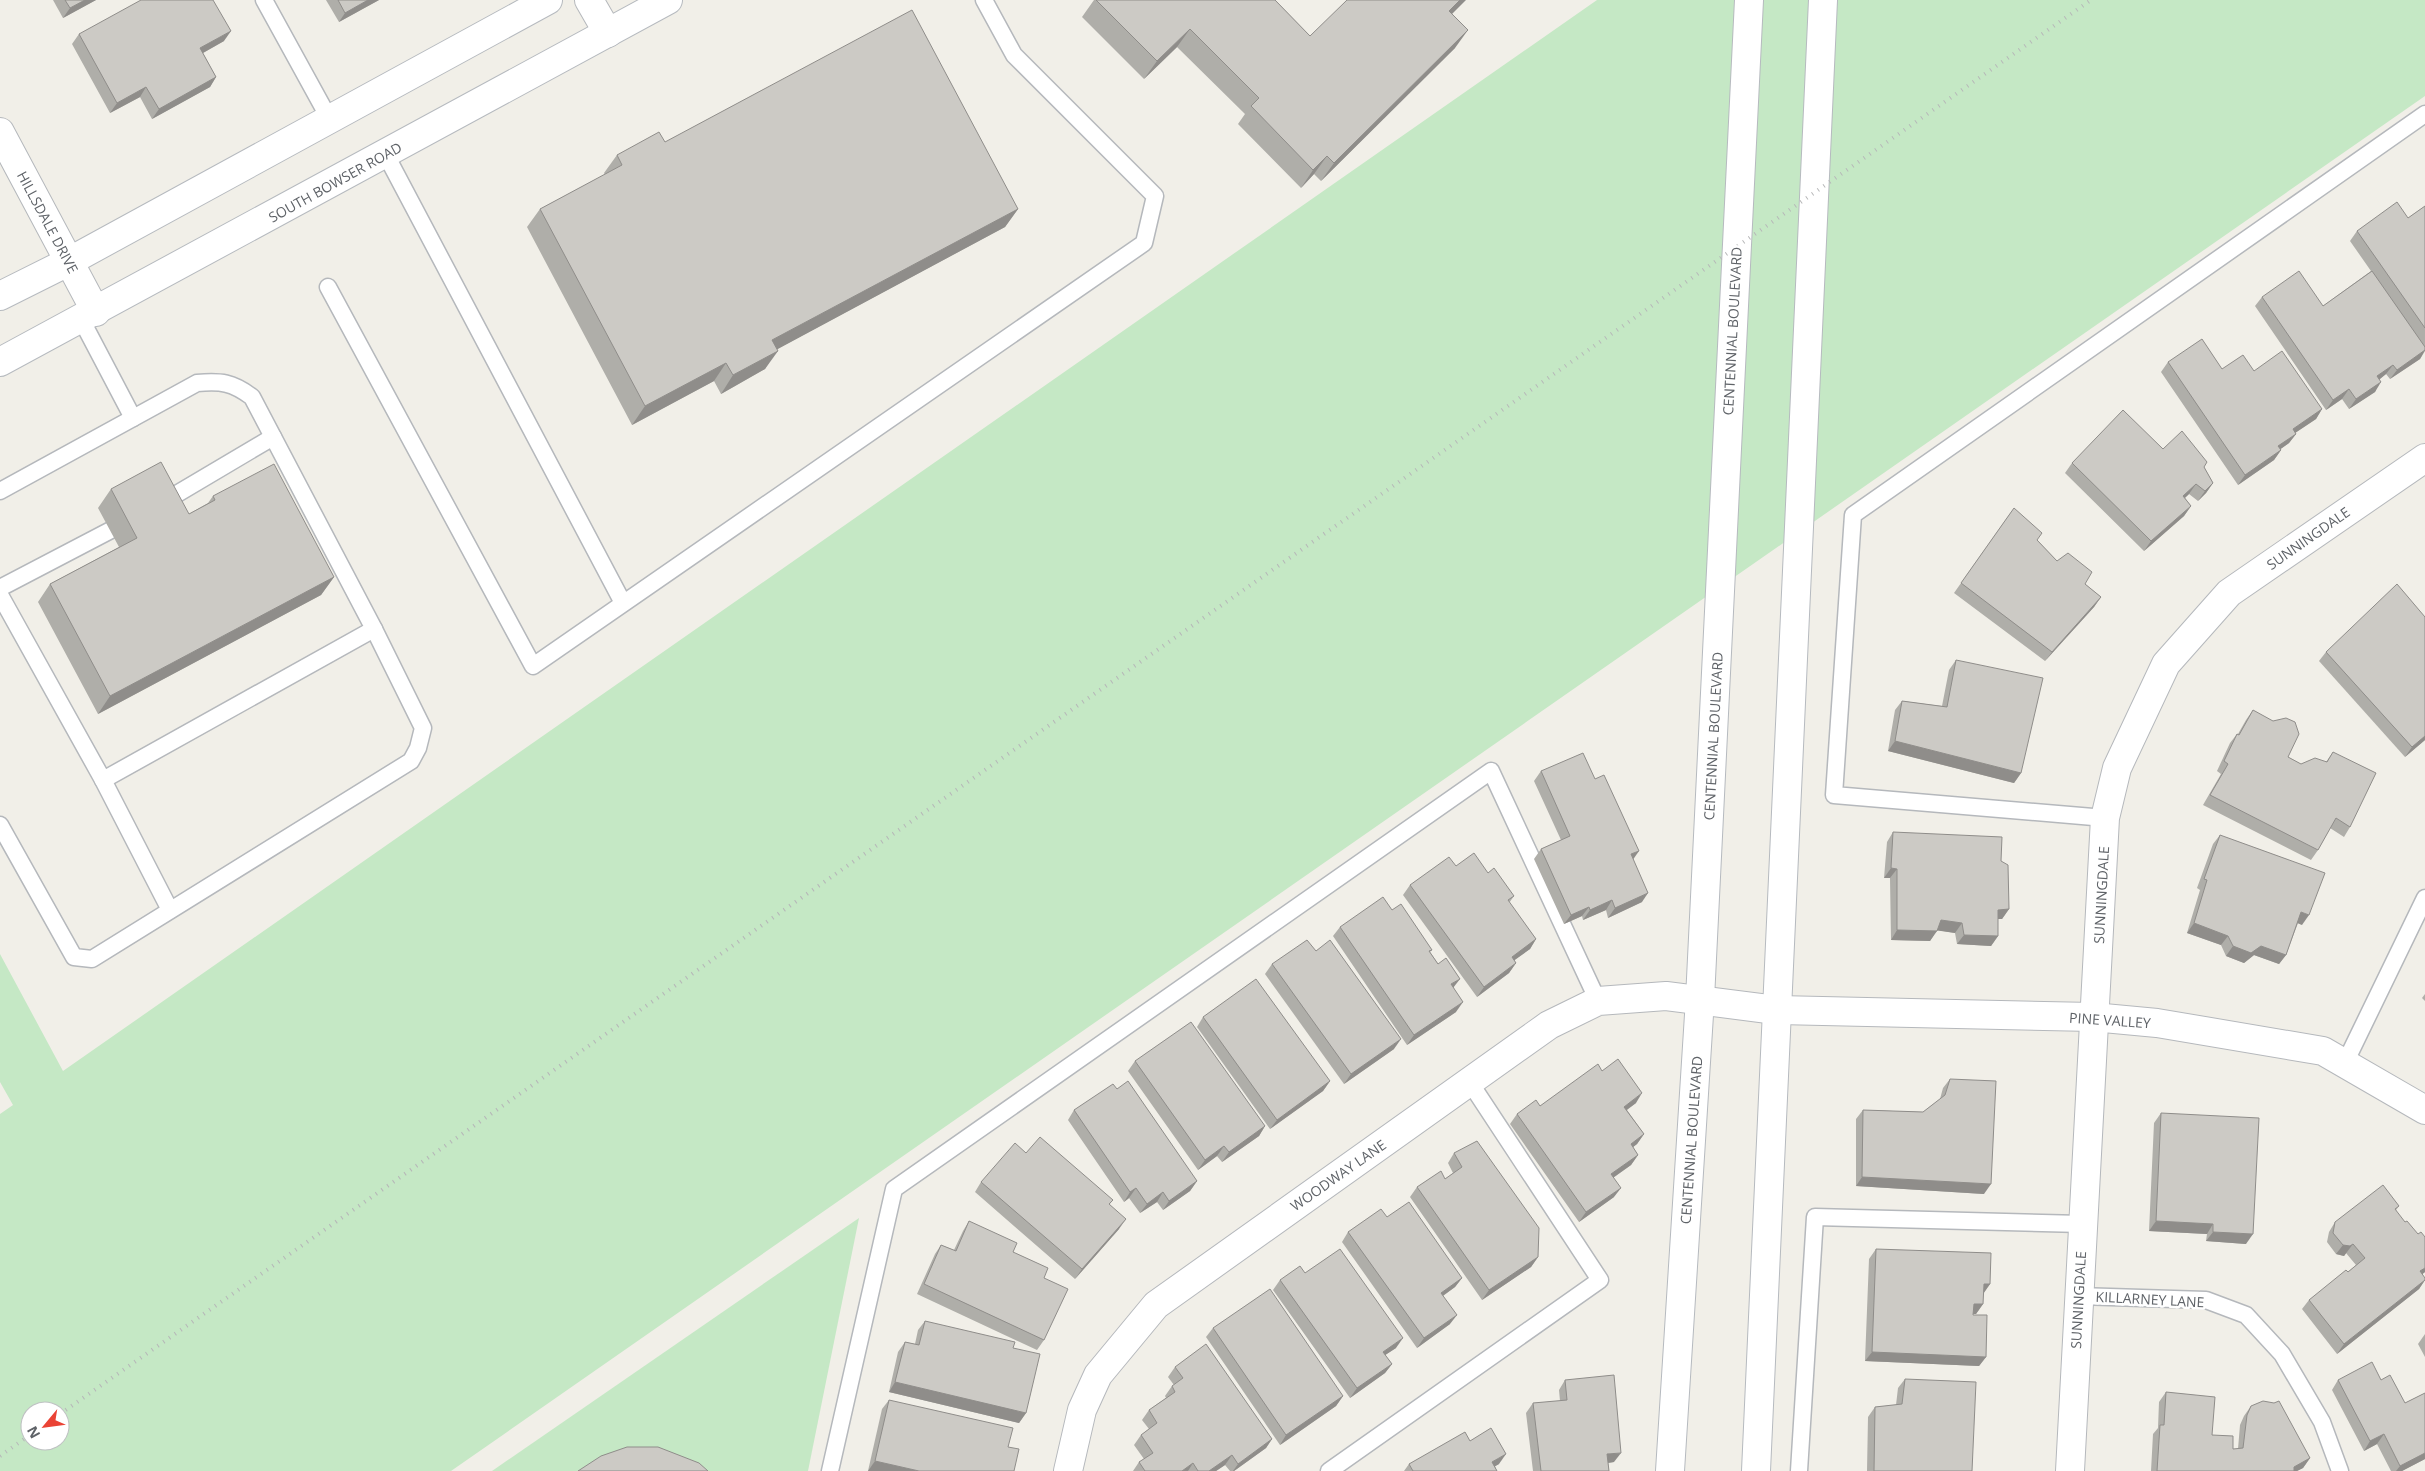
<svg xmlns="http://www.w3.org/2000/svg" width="2425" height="1471" viewBox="0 0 2425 1471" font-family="'Open Sans',sans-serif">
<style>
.green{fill:#c5e8c5;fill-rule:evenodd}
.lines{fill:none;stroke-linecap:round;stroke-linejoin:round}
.lane-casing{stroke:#b5b8bc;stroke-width:19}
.street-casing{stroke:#b5b8bc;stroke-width:30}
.secondary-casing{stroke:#b6babf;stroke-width:30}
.lane{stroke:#fff;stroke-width:16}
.street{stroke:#fff;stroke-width:28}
.secondary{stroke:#fff;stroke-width:28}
.rail{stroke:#b6b7b8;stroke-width:4;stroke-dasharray:1 6;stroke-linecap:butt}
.wall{fill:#afaea9}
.shaded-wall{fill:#8f8d8a}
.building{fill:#cccac5;stroke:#8f8d8a}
.labels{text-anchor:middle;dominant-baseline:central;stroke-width:5;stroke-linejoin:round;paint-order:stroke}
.street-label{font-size:14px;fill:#5f6368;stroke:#fff}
</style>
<rect width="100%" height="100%" fill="#f1efe8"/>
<g class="green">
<path d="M1597,0H2425V96L451,1471H0V1114L13,1105L0,1082V954L63,1071ZM30,1411H60V1441H30Z"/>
<path d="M859,1218L808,1471H492Z"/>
</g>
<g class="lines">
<g class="lane-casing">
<g id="lane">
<path d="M264,0L330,120"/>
<path d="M386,155L623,603"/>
<path d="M328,287L533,666L1144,243L1155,196L1014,55L984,0"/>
<path d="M81,319L133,418"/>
<path d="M0,491L197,383C221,381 232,382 252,397L374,629L103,780L0,595"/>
<path d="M160,504L273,437"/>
<path d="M0,588L111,530"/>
<path d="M103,780L170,910"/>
<path d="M2105,818L1834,795L1853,515L2425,114"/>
<path d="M0,825L74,957L92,959L411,761L418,748L423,728L374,629"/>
<path d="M2345,1063L2425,898"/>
<path d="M2078,1296L2206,1300L2246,1315L2282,1354L2322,1422L2340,1471"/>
<path d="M830,1471L894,1189L1491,771L1598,1001"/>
<path d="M1329,1471L1600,1280L1469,1081"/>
<path d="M1799,1471L1815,1217L2082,1224"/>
</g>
</g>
<g class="street-casing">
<g id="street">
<path d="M589,0L608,33"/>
<path d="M0,132L96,312"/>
<path d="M1068,1471L1082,1410L1098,1375L1156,1305L1549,1025L1598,1001L1666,996L1776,1010L2093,1017L2157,1023L2323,1051L2425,1110"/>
<path d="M2070,1471L2105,818L2117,768L2166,664L2229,593L2425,458"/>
</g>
</g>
<g class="secondary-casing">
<g id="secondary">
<path d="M0,296L70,261L548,0"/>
<path d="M0,362L668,0"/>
<path d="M1670,1471L1700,999L1749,0"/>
<path d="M1756,1471L1823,0"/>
</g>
</g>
<use href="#lane" class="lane"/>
<use href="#street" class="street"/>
<use href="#secondary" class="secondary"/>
<g class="rail">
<path d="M60,1414L2091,0"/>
<path d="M0,1456L30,1435"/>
</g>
</g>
<g class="wall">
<path d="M53,0H96L63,18Z"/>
<path d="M326,0H379L339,22Z"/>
<path d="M1094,0H1275L1310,36L1452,13L1455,48L1321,181L1314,174L1301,188L1238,124L1245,114L1177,47L1144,79L1082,17Z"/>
<path d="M79,34L224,41L203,53L216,77L210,87L152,119L140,97L110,113L72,44Z"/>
<path d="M665,142L1018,209L1005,227L777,349L765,369L721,394L714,381L632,425L527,227L540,209L605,175L604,173L617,155Z"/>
<path d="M2425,206V351L2420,359L2390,379L2386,374L2380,379L2375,392L2349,409L2342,399L2326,410L2255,306L2262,297L2323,306L2371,271L2350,241L2357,231L2408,218Z"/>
<path d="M2168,362L2222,369L2254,371L2322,409L2316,419L2295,433L2296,434L2289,443L2280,449L2281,450L2274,460L2238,485L2161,372Z"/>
<path d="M2163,449L2204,467L2213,483L2206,493L2198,501L2189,494L2185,498L2191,506L2184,516L2144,551L2065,473L2072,463Z"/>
<path d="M111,489L189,514L208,503L213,496L334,577L321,595L98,714L38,602L50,584L119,547L98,508Z"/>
<path d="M2014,508L2037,540L2057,561L2101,597L2094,607L2045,661L1954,593Z"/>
<path d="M2425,617V740L2405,757L2319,661L2326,652Z"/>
<path d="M1956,660L2021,773L2014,783L1888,751L1895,710L1902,701L1942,706L1949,670Z"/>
<path d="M2253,710L2288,757L2301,764L2326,762L2333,752L2350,827L2344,837L2330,828L2318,850L2311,860L2203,805L2221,774L2217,771L2230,743L2237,734H2238L2246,720Z"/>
<path d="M1541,771L1595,779L1633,859L1642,902L1608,918L1606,910L1583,920L1582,916L1564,924L1534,859L1541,849L1561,840L1534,781Z"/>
<path d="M1893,832L2001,861L2009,909L2002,919H1998V936L1991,946L1957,944L1955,933L1937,930L1930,941L1891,940L1890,878H1884L1887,842Z"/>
<path d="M2220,835L2302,925L2298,923L2286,955L2279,964L2254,955L2244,963L2226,956L2221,945L2187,933L2200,890L2197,888L2213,844Z"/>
<path d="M1456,866L1488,873L1514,896L1509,903L1536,939L1530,949L1514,960L1516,963L1509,973L1477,997L1403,895L1410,885Z"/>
<path d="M1392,910L1432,950L1430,952L1454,987L1456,1012L1407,1045L1333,936L1340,927Z"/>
<path d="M1316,951L1394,1049L1344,1084L1265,974L1272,964Z"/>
<path d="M2425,994V1001L2422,998Z"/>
<path d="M1203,1017L1330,1081L1323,1091L1270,1129L1197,1027Z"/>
<path d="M1135,1061L1265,1126L1259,1136L1222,1162L1217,1156L1198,1170L1128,1071Z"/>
<path d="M1602,1071L1636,1103L1627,1110L1644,1134L1637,1144L1633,1147L1638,1155L1631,1165L1613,1178L1614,1197L1579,1222L1510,1124L1517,1114L1540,1106Z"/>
<path d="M1950,1079L1984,1194L1856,1186V1119L1863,1110L1923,1112L1940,1099L1943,1088Z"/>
<path d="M1117,1089L1197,1181L1190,1191L1163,1210L1157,1202L1140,1213L1129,1198L1124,1202L1068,1120L1074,1110Z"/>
<path d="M2161,1113L2246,1244L2206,1241L2207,1234L2149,1231L2154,1123Z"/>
<path d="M1026,1153L1113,1200L1109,1205L1119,1229L1075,1279L975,1192L981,1182Z"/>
<path d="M1454,1153L1538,1257L1531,1267L1482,1300L1410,1197L1417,1187L1445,1179L1453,1173L1448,1163Z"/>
<path d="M2399,1206L2396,1210L2425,1272L2422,1274L2425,1280L2419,1289L2337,1354L2302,1309L2309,1300L2348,1272L2356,1265L2346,1253L2344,1256L2336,1254L2327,1242L2329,1232L2335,1222Z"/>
<path d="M1387,1217L1462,1278L1455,1287L1443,1296L1450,1324L1417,1348L1342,1242L1348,1232Z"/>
<path d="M969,1221L1013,1252L1044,1278V1340L1037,1350L917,1294L935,1254L941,1245L954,1250L963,1231Z"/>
<path d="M1876,1249L1990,1284L1983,1294V1304L1976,1314H1973L1986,1357L1979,1366L1865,1361L1869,1259Z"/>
<path d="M1305,1273L1396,1348L1385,1355L1392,1364L1385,1373L1350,1398L1273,1290L1280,1280Z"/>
<path d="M925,1321L1013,1348L1026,1413L1019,1423L889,1392L898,1352L905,1342L915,1344L918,1330Z"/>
<path d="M1213,1328L1343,1396L1336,1406L1280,1445L1206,1337Z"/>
<path d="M2425,1334V1357L2418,1344Z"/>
<path d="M1175,1367L1272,1439L1266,1448L1234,1471H1230L1225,1465L1216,1471H1133L1139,1462L1144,1459L1134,1445L1141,1435L1149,1429L1142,1420L1149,1410L1166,1398L1165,1396L1172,1386L1174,1385L1168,1377Z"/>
<path d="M1905,1379L1972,1471H1867L1868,1417L1875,1407L1896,1405L1898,1388Z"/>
<path d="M1565,1380L1614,1462L1608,1463L1609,1471H1533L1526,1413L1533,1403L1560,1401L1559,1390Z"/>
<path d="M2338,1380L2405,1403L2425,1393V1459L2402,1471H2391L2377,1444L2364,1451L2332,1390Z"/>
<path d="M2166,1392L2212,1435L2233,1449H2238L2240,1425L2244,1416L2251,1406L2310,1458L2303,1468L2297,1471H2151L2153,1434L2158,1428L2159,1402Z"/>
<path d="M889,1400L1008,1447L1014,1471H868L882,1409Z"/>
<path d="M1470,1441L1499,1464L1495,1466L1497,1471H1404L1409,1464Z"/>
</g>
<g class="shaded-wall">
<path d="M85,0H96L63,18L70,8Z"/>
<path d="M368,0H379L339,22L345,13Z"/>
<path d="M1460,0H1466L1437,29L1449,11Z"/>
<path d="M1190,29L1177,47L1144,79L1157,61Z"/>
<path d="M1468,30L1455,48L1321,181L1334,163Z"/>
<path d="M231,31L224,41L194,58L200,48Z"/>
<path d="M216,77L210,87L152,119L159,109Z"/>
<path d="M146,87L140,97L110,113L117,103Z"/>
<path d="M1327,156L1314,174L1301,188L1313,170Z"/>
<path d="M1018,209L1005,227L759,359L772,340Z"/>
<path d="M2425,350L2420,359L2390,379L2397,370Z"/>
<path d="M778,351L765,369L721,394L733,375Z"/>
<path d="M726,363L714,381L632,425L645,406Z"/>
<path d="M2393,365L2386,374L2371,386L2377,376Z"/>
<path d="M2381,382L2375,392L2349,409L2356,399Z"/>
<path d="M2349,389L2342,399L2326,410L2333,400Z"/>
<path d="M2322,409L2316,419L2286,439L2293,429Z"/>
<path d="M2296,434L2289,443L2271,456L2278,446Z"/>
<path d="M2281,450L2274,460L2238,485L2245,475Z"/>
<path d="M2213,483L2206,493L2198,501L2205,491Z"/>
<path d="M2196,484L2189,494L2176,506L2183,496Z"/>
<path d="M2191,506L2184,516L2144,551L2151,541Z"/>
<path d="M334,577L321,595L98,714L110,696Z"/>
<path d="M2101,597L2094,607L2045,661L2052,652Z"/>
<path d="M2425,736V740L2405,757L2412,747Z"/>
<path d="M1895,741L2021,773L2014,783L1888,751Z"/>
<path d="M1639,851L1632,861L1631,854Z"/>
<path d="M1891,868L1897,869L1890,878H1884Z"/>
<path d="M1648,893L1642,902L1608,918L1615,908Z"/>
<path d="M1612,900L1606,910L1583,920L1590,910Z"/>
<path d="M1589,907L1582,916L1564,924L1571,915Z"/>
<path d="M2009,909L2002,919H1991L1998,910Z"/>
<path d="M2301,912L2309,915L2302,925L2295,922Z"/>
<path d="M1941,920L1962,923L1955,933L1934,930Z"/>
<path d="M2194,923L2228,936L2221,945L2187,933Z"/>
<path d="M1897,930L1937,931L1930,941L1891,940Z"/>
<path d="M1964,935L1998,936L1991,946L1957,944Z"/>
<path d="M1536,939L1530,949L1505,967L1512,957Z"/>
<path d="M2233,946H2261L2286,955L2279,964L2254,955L2244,963L2226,956Z"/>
<path d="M1516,963L1509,973L1477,997L1484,987Z"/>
<path d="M1460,979L1453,988L1451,984Z"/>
<path d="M1463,1002L1456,1012L1407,1045L1414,1035Z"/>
<path d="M1401,1039L1394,1049L1344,1084L1351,1074Z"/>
<path d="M1330,1081L1323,1091L1270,1129L1277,1120Z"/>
<path d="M1642,1093L1636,1103L1618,1116L1624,1107Z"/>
<path d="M1265,1126L1259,1136L1222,1162L1229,1152Z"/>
<path d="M1644,1134L1637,1144L1624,1154L1631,1144Z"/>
<path d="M1224,1146L1217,1156L1198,1170L1205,1160Z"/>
<path d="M1638,1155L1631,1165L1604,1184L1611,1174Z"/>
<path d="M1862,1177L1991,1184L1984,1194L1856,1186Z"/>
<path d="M1197,1181L1190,1191L1163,1210L1169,1201Z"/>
<path d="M1136,1188L1129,1198L1124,1202L1130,1192Z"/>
<path d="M1621,1188L1614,1197L1579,1222L1586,1212Z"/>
<path d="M1163,1192L1157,1202L1140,1213L1147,1204Z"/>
<path d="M1126,1219L1119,1229L1075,1279L1082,1269Z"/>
<path d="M2156,1221L2213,1224L2207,1234L2149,1231Z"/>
<path d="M2213,1232L2253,1234L2246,1244L2206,1241Z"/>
<path d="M2353,1244L2344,1256L2336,1254L2343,1245Z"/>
<path d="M1538,1257L1531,1267L1482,1300L1489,1290Z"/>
<path d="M2425,1268V1272L2414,1281L2420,1271Z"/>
<path d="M1462,1278L1455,1287L1434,1302L1441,1293Z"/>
<path d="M2425,1280L2419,1289L2337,1354L2344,1344Z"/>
<path d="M1984,1284H1990L1983,1294Z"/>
<path d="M1974,1304H1983L1976,1314H1967Z"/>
<path d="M1457,1315L1450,1324L1417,1348L1424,1338Z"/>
<path d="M1403,1338L1396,1348L1376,1361L1383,1352Z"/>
<path d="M1872,1352L1986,1357L1979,1366L1865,1361Z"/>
<path d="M1392,1364L1385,1373L1350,1398L1357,1388Z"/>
<path d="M895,1382L1026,1413L1019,1423L889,1392Z"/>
<path d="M1343,1396L1336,1406L1280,1445L1286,1435Z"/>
<path d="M2384,1434L2377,1444L2364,1451L2370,1441Z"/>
<path d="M1272,1439L1266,1448L1234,1471H1233L1238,1464Z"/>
<path d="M1621,1453L1614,1462L1600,1464L1607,1454Z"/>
<path d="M2425,1453V1459L2402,1471H2396L2400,1466Z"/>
<path d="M1506,1454L1499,1464L1487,1471L1492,1462Z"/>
<path d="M1232,1455L1225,1465L1216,1471H1209Z"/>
<path d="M2310,1458L2303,1468L2297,1471H2292L2294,1467Z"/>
<path d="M875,1461L919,1471H868Z"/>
<path d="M1193,1463L1188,1471H1182Z"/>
</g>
<g class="building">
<path d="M65,0H85L70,8Z"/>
<path d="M141,0H213L231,31L200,48L216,77L159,109L146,87L117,103L79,34Z"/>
<path d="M338,0H368L345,13Z"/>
<path d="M1096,0H1275L1310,36L1347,0H1460L1449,11L1468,30L1334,163L1327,156L1313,170L1251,106L1259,98L1190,29L1157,61Z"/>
<path d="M912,10L1018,209L772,340L778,351L733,375L726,363L645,406L540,209L622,165L617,155L659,132L665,142Z"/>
<path d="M2397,202L2408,218L2425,206V328L2357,231Z"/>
<path d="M2299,271L2323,306L2372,271L2425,347V350L2397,370L2393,365L2377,376L2381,382L2356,399L2349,389L2333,400L2262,297Z"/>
<path d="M2202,339L2222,369L2243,355L2254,371L2282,351L2322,409L2293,429L2296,434L2278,446L2281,450L2245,475L2168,362Z"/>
<path d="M2123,410L2163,449L2182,431L2207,462L2204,467L2213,483L2205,491L2196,484L2183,496L2191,506L2151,541L2072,463Z"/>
<path d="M161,462L189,514L215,500L213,496L274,464L334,577L110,696L50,584L137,538L111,489Z"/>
<path d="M2014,508L2042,533L2037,540L2057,561L2068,553L2092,572L2085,584L2101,597L2052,652L1961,583Z"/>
<path d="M2397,584L2425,617V736L2412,747L2326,652Z"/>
<path d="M1956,660L2043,678L2021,773L1895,741L1902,701L1947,707Z"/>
<path d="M2253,710L2273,721L2286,718L2295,722L2299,734L2288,757L2301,764L2315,758L2327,762L2333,752L2376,773L2350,827L2336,818L2318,850L2210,795L2228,764L2224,761L2237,734L2239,735Z"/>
<path d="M1583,753L1595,779L1604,775L1639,851L1631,854L1648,893L1615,908L1612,900L1590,910L1589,907L1571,915L1541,849L1570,836L1541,771Z"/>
<path d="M1893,832L2002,837L2001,861L2008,865L2009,909L1998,910V936L1964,935L1962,923L1941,920L1937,931L1897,930V869L1891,868Z"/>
<path d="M2220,835L2325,873L2309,915L2301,912L2286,955L2261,946L2251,953L2233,946L2228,936L2194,923L2207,880L2204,879Z"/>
<path d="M1474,853L1488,873L1494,868L1514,896L1508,900L1536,939L1512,957L1516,963L1484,987L1410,885L1449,857L1456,866Z"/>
<path d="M1383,897L1392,910L1401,904L1432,950L1429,951L1438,964L1446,958L1460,979L1451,984L1463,1002L1414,1035L1340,927Z"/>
<path d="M1307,940L1316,951L1330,940L1401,1039L1351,1074L1272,964Z"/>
<path d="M1256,979L1330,1081L1277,1120L1203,1017Z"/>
<path d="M1191,1022L1265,1126L1229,1152L1224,1146L1205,1160L1135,1061Z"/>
<path d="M1618,1059L1642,1093L1624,1107L1644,1134L1631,1144L1638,1155L1611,1174L1621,1188L1586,1212L1517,1114L1536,1100L1540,1106L1598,1064L1602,1071Z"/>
<path d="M1950,1079L1996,1081L1991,1184L1862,1177L1863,1110L1923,1112L1945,1095Z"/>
<path d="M1128,1081L1197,1181L1169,1201L1163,1192L1147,1204L1136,1188L1130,1192L1074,1110L1113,1084L1117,1089Z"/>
<path d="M2161,1113L2259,1118L2253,1234L2213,1232V1224L2156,1221Z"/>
<path d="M1040,1137L1113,1200L1109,1204L1126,1219L1082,1269L981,1182L1015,1143L1026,1153Z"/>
<path d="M1477,1141L1539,1228L1538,1257L1489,1290L1417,1187L1441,1171L1445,1179L1462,1167L1454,1153Z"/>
<path d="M2383,1185L2399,1206L2395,1209L2405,1222L2407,1221L2418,1234L2421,1232L2425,1237V1268L2420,1271L2425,1278V1280L2344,1344L2309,1300L2346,1270L2348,1272L2365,1258L2353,1244L2350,1246L2343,1245L2333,1233L2335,1222Z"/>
<path d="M1409,1202L1462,1278L1441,1293L1457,1315L1424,1338L1348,1232L1381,1209L1387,1217Z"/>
<path d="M969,1221L1017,1243L1013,1252L1048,1268L1044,1278L1068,1289L1044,1340L924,1284L941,1245L956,1251Z"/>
<path d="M1340,1249L1403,1338L1383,1352L1392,1364L1357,1388L1280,1280L1300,1266L1305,1273Z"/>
<path d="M1876,1249L1991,1253L1990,1284H1984L1983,1304H1974L1973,1315H1987L1986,1357L1872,1352Z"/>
<path d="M1270,1289L1343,1396L1286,1435L1213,1328Z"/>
<path d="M925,1321L1015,1342L1013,1348L1040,1354L1026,1413L895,1382L905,1342L919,1345Z"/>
<path d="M1206,1344L1272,1439L1238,1464L1232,1455L1209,1471H1198L1193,1463L1182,1471H1145L1139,1462L1153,1453L1141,1435L1157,1423L1149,1410L1175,1392L1172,1386L1183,1378L1175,1367Z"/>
<path d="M2372,1362L2381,1380L2390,1375L2405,1403L2425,1393V1453L2400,1466L2384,1434L2370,1441L2338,1380Z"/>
<path d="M1614,1375L1621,1453L1607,1454L1609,1471H1541L1533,1403L1567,1400L1565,1380Z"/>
<path d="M1905,1379L1976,1382L1972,1471H1874L1875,1407L1902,1404Z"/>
<path d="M2166,1392L2215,1397L2212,1435L2233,1436V1449L2243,1448L2247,1415L2251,1406L2263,1401L2274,1403L2279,1401L2310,1458L2294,1467V1471H2157L2160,1425H2164Z"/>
<path d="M889,1400L1013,1428L1008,1447L1019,1449L1014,1471H919L875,1461Z"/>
<path d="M1491,1428L1506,1454L1492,1462L1497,1471H1413L1409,1464L1465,1432L1470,1441Z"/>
<path d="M627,1447H658L699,1463L708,1471H578L601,1456Z"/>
</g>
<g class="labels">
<g class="street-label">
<text transform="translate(335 182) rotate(-29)">SOUTH BOWSER ROAD</text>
<text transform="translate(48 222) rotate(62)">HILLSDALE DRIVE</text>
<text transform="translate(1732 331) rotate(-87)">CENTENNIAL BOULEVARD</text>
<text transform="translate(2308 538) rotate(-35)">SUNNINGDALE</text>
<text transform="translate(1713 736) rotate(-87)">CENTENNIAL BOULEVARD</text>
<text transform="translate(2101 895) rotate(-87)">SUNNINGDALE</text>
<text transform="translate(2110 1020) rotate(4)">PINE VALLEY</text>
<text transform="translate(1691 1140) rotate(-86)">CENTENNIAL BOULEVARD</text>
<text transform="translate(1338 1175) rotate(-35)">WOODWAY LANE</text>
<text transform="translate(2150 1299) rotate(3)">KILLARNEY LANE</text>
<text transform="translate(2078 1300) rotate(-87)">SUNNINGDALE</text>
</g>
</g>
<g transform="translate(45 1426) rotate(241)"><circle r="24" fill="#ffffff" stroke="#bfc1c3"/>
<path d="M0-4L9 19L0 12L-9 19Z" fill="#ea4335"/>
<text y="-8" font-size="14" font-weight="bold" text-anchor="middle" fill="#5f6368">N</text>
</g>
</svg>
